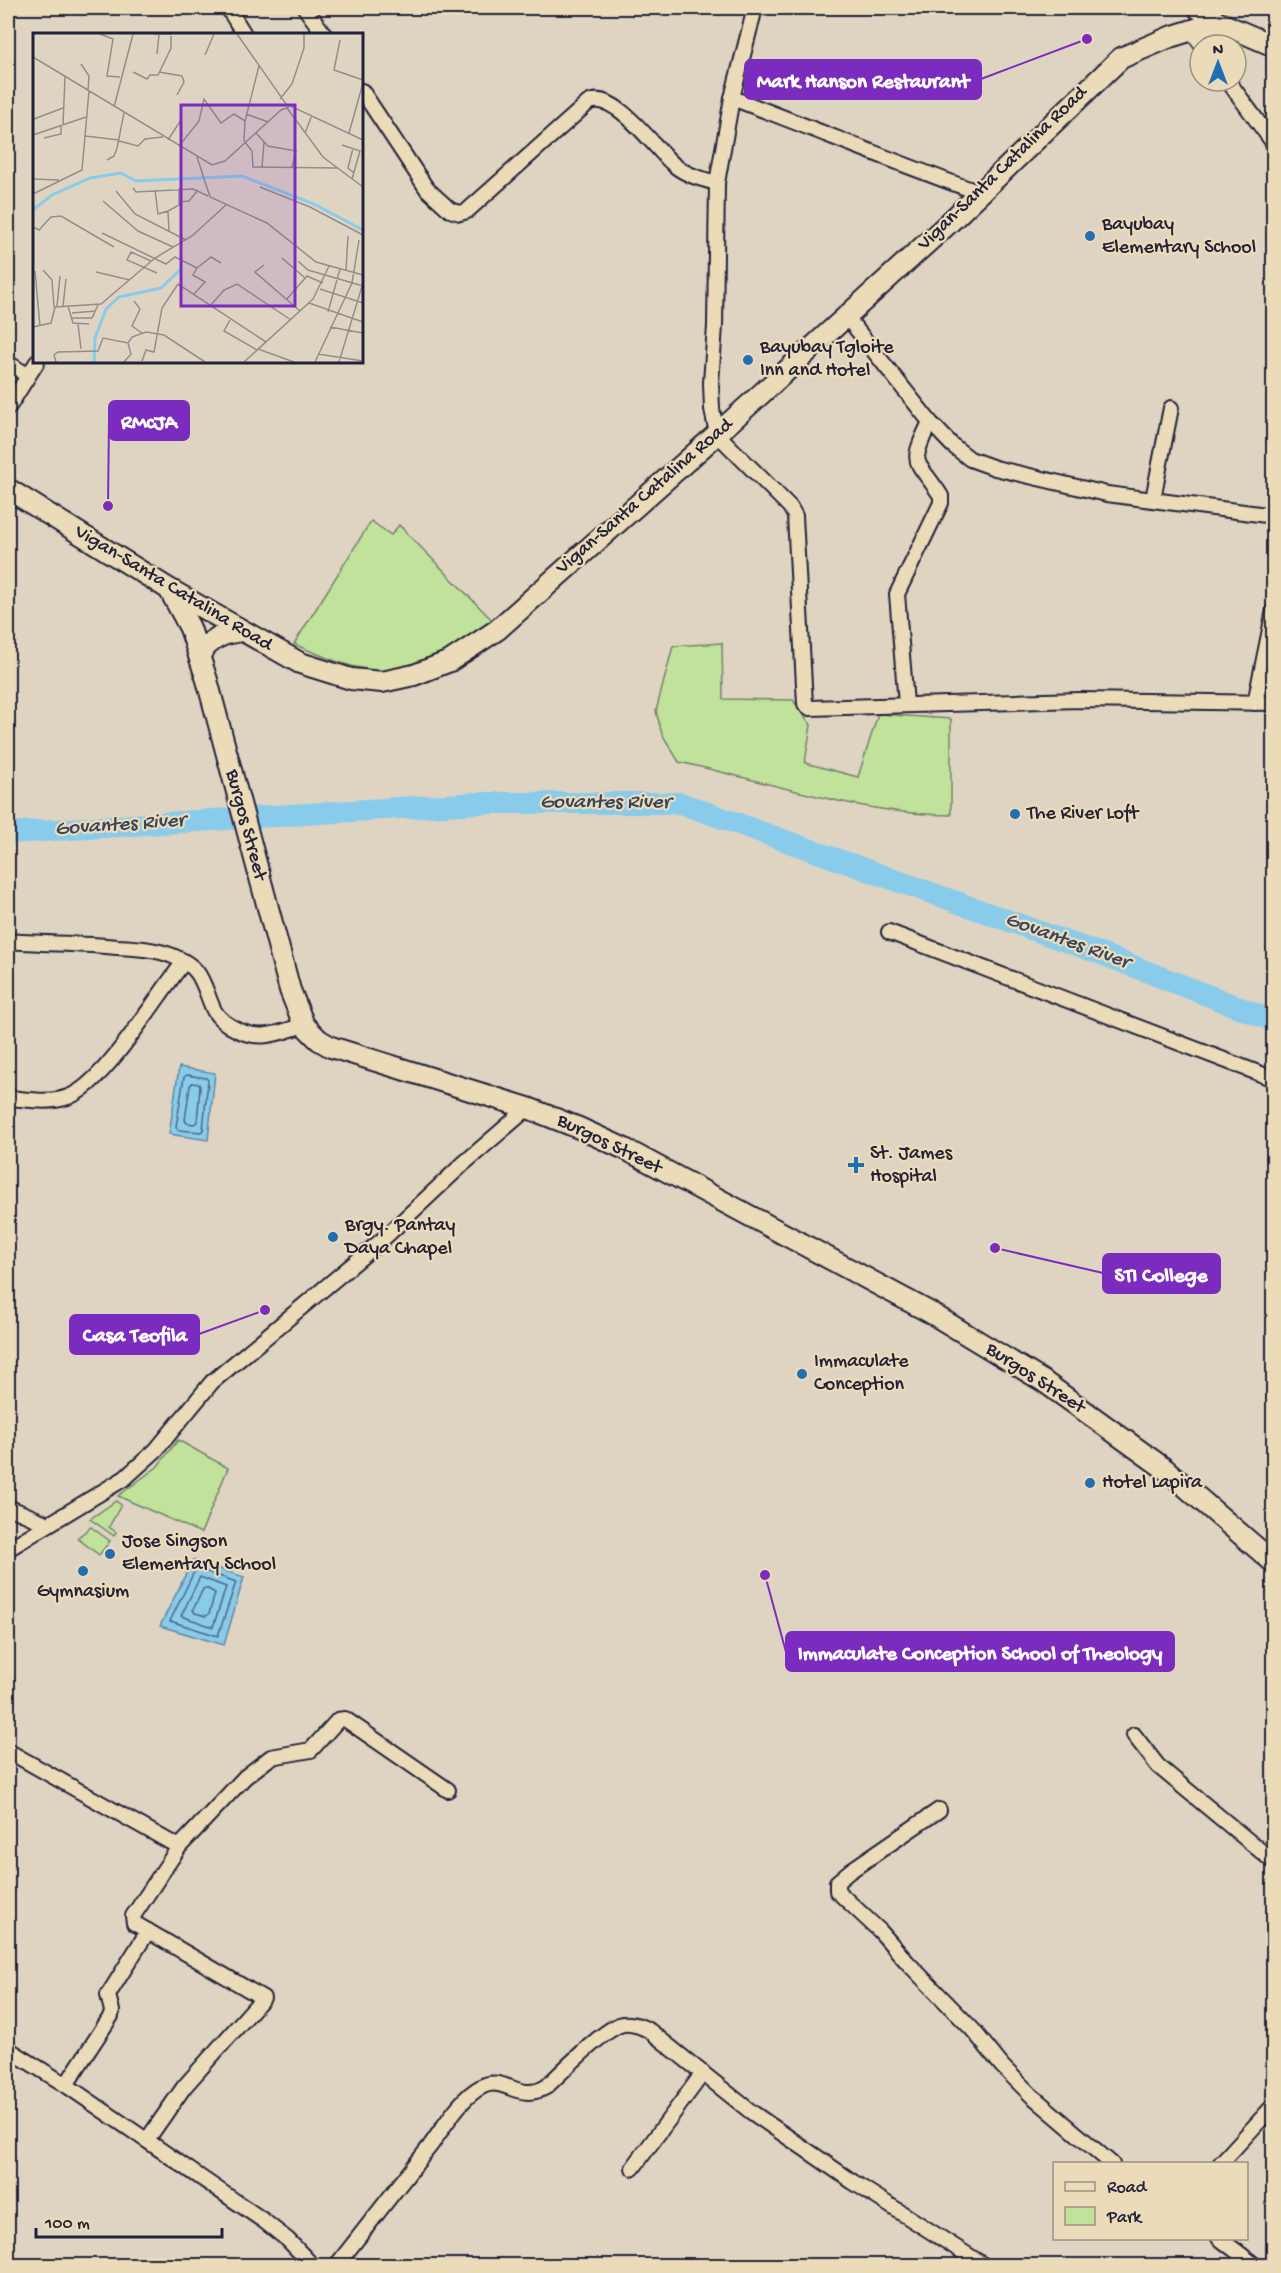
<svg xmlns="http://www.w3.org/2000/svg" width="1281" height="2273" viewBox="0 0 1281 2273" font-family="'Gochi Hand',sans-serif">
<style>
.green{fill:#c1e29b;stroke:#72826b;stroke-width:1.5}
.water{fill:#89cbea;stroke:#6087a4;stroke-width:1.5}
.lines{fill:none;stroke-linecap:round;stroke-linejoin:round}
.shore{stroke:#4b6681;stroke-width:1.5}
.river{stroke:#89cbea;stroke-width:22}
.street-casing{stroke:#22223b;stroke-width:18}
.secondary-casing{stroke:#22223b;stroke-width:24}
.street{stroke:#ecdbb8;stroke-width:14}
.secondary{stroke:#ecdbb8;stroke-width:20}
.poi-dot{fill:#1f6fb2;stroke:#ecdbb8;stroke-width:2}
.labels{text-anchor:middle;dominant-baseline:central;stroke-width:4.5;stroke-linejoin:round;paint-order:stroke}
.street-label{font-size:20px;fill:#22223b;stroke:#ecdbb8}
.poi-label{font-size:20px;fill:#22223b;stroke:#ecdbb8;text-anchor:start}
.water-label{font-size:21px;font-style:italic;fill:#37445e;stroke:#ecdbb8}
.inset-river{fill:none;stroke:#89cbea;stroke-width:3}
.inset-road{fill:none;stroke:#938d8c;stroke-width:1.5}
.view{fill:#7b2cbf;fill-opacity:0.15;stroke:#7b2cbf;stroke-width:3}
.inset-edge{fill:none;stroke:#22223b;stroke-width:3}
.leader{fill:none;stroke:#7b2cbf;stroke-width:2}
.callout-dot{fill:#7b2cbf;stroke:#ecdbb8;stroke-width:2}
.callout{fill:#7b2cbf;stroke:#7b2cbf;stroke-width:2}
.callout-label{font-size:21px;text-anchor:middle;font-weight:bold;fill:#fff}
</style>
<rect width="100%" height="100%" fill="#dfd4c2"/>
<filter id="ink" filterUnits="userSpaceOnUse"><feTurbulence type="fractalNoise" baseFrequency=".0167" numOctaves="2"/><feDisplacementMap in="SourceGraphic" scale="12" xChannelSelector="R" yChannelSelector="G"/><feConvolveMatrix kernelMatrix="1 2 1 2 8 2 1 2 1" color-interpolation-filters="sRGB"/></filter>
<g filter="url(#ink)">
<g class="green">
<path d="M371,521L391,535L399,525L493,621C481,635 468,641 452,650C387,684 357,671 294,644Z"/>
<path d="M722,643L723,699L793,700L811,725L805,763L858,777L878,714L951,719V815C861,815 767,781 679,762L662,734L656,711L673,646Z"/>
<path d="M178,1440L228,1468L201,1533L118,1496L157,1467Z"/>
<path d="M116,1501L121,1505L109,1527L116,1532L114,1536L90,1519Z"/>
<path d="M91,1527L110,1541L99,1555L77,1538Z"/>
</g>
<g class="water">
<path d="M179,1067L215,1073L208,1140L169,1134Z"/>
<path d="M193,1560L244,1577L224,1645L160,1626Z"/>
</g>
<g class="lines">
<g class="shore">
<path d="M187,1075L206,1078L208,1080L203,1130L201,1132L178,1130L176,1127L184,1077Z"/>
<path d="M192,1083L199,1084L200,1087L197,1122L194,1124L187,1123L185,1120L190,1086Z"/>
<path d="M196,1568L236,1582L218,1636L170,1621Z"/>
<path d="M200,1577L226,1587L213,1627L181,1616Z"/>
<path d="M206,1588L215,1593L209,1614L206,1616L195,1613L193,1610L203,1589Z"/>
</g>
<path class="river" d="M8,833L478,803H680L1104,955L1274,1021"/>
<g class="street-casing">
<g id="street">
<path d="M228,8L244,34"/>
<path d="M305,8L324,34"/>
<path d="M755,8L732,98L717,183L715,326L711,383L712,409L717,434L790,507L795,516L805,704L810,708L1080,700L1274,703"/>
<path d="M1192,32L1202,45"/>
<path d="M1228,81L1274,144"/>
<path d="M362,91L427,189L450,210L460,213L467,211L588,103C614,88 655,149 674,165C686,175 701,179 717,183"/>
<path d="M732,98C815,129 896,163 980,193"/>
<path d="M846,316L930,422L952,445L970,459L995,468L1107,494L1274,516"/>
<path d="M8,363L27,375"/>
<path d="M8,408L37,362"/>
<path d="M1153,499L1171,408"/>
<path d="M1255,703L1274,610"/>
<path d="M906,704L897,594L941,503V496C916,457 908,468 930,422"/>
<path d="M889,932L1274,1079"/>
<path d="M8,941C44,944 81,943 117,947C137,948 157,949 175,957C202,968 202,982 212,1006C215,1015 222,1021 230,1026C258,1043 276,1034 304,1025"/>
<path d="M8,1098C26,1099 49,1104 68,1097C104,1085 157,995 184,962"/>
<path d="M8,1507L48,1524"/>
<path d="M8,1549L125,1478L156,1450L212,1382L382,1240L463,1164L528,1108"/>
<path d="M1134,1735L1158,1766L1274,1862"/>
<path d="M8,1751L179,1847"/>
<path d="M939,1810L850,1871L837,1882V1891L880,1931L907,1962L973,2030L1002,2066L1031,2095L1112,2164"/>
<path d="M8,2049L66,2085L264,2221L288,2240L313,2266"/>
<path d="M66,2085L111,2016L112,2011L108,1995L148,1931"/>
<path d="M147,2140L184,2087L263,1998L134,1923L133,1916L179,1847L245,1777L271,1757L311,1750L338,1720L345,1719L448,1790"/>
<path d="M1220,2164L1274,2105"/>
<path d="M633,2168L703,2073"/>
<path d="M1219,2238L1256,2266"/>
<path d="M336,2266C367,2226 399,2186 430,2146C444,2127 460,2098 481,2087C504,2074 518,2103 546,2087C561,2073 605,2027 623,2024C633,2023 641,2026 650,2031L750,2111L853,2182L985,2266"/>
</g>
</g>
<g class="secondary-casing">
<g id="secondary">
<path d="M1198,8L1218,22L1274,46"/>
<path d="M8,489L169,589L300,663L351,679L382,682L414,675L450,661L497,630L717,434L950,222L1121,58L1170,37L1218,22"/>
<path d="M169,589L190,628L207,680L290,990L304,1025L319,1040L331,1047L528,1108L579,1128L625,1149L931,1313L1043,1381L1165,1469L1274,1563"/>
<path d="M199,656C209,639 223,633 242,631"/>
</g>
</g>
<use href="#street" class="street"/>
<use href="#secondary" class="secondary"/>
</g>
</g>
<g class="poi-dot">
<circle cx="1090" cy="236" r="6"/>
<circle cx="748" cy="360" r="6"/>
<circle cx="1015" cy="814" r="6"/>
<path d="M853 1156h6v6h6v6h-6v6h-6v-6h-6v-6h6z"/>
<circle cx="333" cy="1237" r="6"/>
<circle cx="802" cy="1374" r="6"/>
<circle cx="1090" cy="1483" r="6"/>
<circle cx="110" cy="1554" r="6"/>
<circle cx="83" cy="1571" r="6"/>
</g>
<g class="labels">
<g class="street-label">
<text transform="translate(1003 169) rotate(-44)">Vigan-Santa Catalina Road</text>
<text transform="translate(645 497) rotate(-41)">Vigan-Santa Catalina Road</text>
<text transform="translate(173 589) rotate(31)">Vigan-Santa Catalina Road</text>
<text transform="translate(245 825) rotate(75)">Burgos Street</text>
<text transform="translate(609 1145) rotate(26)">Burgos Street</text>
<text transform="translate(1035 1379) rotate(33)">Burgos Street</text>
</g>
<g class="poi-label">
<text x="1102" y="225">Bayubay<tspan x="1102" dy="23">Elementary School</tspan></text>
<text x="760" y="348">Bayubay Tgloite<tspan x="760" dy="23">Inn and Hotel</tspan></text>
<text x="1027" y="814">The River Loft</text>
<text x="870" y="1154">St. James<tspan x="870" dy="23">Hospital</tspan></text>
<text x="345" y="1226">Brgy. Pantay<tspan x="345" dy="23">Daya Chapel</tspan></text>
<text x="814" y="1362">Immaculate<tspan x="814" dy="23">Conception</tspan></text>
<text x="1102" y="1483">Hotel Lapira</text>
<text x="122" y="1542">Jose Singson<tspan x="122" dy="23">Elementary School</tspan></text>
<text x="83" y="1592" text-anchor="middle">Gymnasium</text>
</g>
<g class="water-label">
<text x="605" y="803">Govantes River</text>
<text transform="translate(120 826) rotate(-4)">Govantes River</text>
<text transform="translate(1067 942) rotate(20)">Govantes River</text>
</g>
</g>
<g transform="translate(33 33)">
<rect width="330" height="330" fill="#dfd4c2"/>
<path class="inset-river" d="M0,177L19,162L57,145L88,140L103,148L209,143L281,171L330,197M61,329L62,305L73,276L86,264L128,255L147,237"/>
<path class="inset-road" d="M67,1L80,6L74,43L87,44M120,1H139M204,1L253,71L330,107M307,7L301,37L330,47M124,21L126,2M172,22L181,1M0,24L179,132L192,128L248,77L256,74M48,31L56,43L55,58M226,33L212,88L211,108L219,118L220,134L304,135M100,39L114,46L117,42H125L138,15V3M126,39L149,43L151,49L144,62M247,66L259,51L271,15V1M81,74L100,1M254,75L290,124L330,154M213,81L235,89M1,86L30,75M30,92L32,44M223,100L235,113L263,118L259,134M272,100L279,82M316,100L330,50M0,102L53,84M52,103L86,107M11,105L28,101V93M135,107L148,87M86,108L105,113L112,106L130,104M309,112L327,118L319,146M146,113L166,88L171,66L188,90L201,81L212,88M320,115L315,135L321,140M164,124L177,164L234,190L283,229L330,242M74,127L81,123L84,115L91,80M229,134L231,109M0,146L26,147M227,154L277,174L330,202M100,155L103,159L160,156L175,163M122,157L125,181L135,178M83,158L102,181L153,207M0,161L49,137L56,58M70,168L105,198L140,214M146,169L156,168L165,157M0,194L6,197L18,184L28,183L81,214M136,199L135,178L146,172V155M69,200L133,231L142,224L164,235M249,225L272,245M118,228L98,219L94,227L124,240M265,228L275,237L330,253M231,232L222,239L267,278M10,237L19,247L21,274M313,237L315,203M2,238L7,293M63,239L97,247M287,256L330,270M161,261L172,249L160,242L164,235L178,224L188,230M253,267L274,243L290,250M101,268L107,276L99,293L109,300M276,270L330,289M24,273L27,243M30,273L33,246M35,273L40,290L56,291M177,273L191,257L204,251L258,287M295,279L307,236M39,280L63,278M39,285H59L65,272M197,287L191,298L224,317M45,291L48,316M0,294L18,290L22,274L68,271L122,225L159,203L194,171M297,294L330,300M225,316L261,329M285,321L330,328M109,328L113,317L121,319L129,275L145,251L233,309M23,329L21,322L25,319L65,318L70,305L95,310L99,304L113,299L131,302L172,329M91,329L98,321L95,310M211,329L280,266L296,233M282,329L319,250L326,207M306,329L330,250"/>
<path class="view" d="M148,72H262V273H148Z"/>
<rect width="330" height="330" class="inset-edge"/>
</g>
<path class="leader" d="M1087 39L981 79M108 506L109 420M995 1248L1103 1273M265 1310L199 1334M765 1575L786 1652"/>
<g class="callout-dot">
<circle cx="1087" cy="39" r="6"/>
<circle cx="108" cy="506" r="6"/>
<circle cx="995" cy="1248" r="6"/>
<circle cx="265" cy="1310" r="6"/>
<circle cx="765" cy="1575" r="6"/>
</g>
<g class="callout">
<rect x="745" y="60" width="236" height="39" rx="6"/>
<rect x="109" y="401" width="80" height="39" rx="6"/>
<rect x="1103" y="1254" width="117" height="39" rx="6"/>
<rect x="70" y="1315" width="129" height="39" rx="6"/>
<rect x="786" y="1632" width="388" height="39" rx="6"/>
</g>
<g class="callout-label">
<text x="863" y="87">Mark Hanson Restaurant</text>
<text x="149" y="428">RMcJA</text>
<text x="1161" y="1281">STI College</text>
<text x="135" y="1341">Casa Teofila</text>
<text x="980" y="1659">Immaculate Conception School of Theology</text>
</g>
<rect width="1281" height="2273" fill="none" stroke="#ecdbb8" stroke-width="30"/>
<rect x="15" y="15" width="1251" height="2243" fill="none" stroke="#22223b" stroke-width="2" filter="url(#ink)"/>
<rect x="1053" y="2162" width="195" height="78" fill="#ecdbb8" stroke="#9b9186" stroke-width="1.5"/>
<rect x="1065" y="2182" width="30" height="9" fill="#ecdbb8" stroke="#9b9186" stroke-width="1.5"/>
<text x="1107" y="2192" font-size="18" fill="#22223b">Road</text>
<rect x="1065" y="2207" width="30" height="18" fill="#c1e29b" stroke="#9b9186" stroke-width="1.5"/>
<text x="1107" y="2222" font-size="18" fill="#22223b">Park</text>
<g transform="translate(1218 63)"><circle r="28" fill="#ecdbb8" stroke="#9b9186" stroke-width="1.5"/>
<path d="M0-4.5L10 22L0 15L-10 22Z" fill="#1f6fb2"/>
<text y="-9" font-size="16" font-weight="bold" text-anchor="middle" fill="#22223b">N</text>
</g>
<path d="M36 2228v9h186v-9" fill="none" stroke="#22223b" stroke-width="3"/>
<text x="45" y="2228" font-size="18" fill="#22223b" stroke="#ecdbb8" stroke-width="4.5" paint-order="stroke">100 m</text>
</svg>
